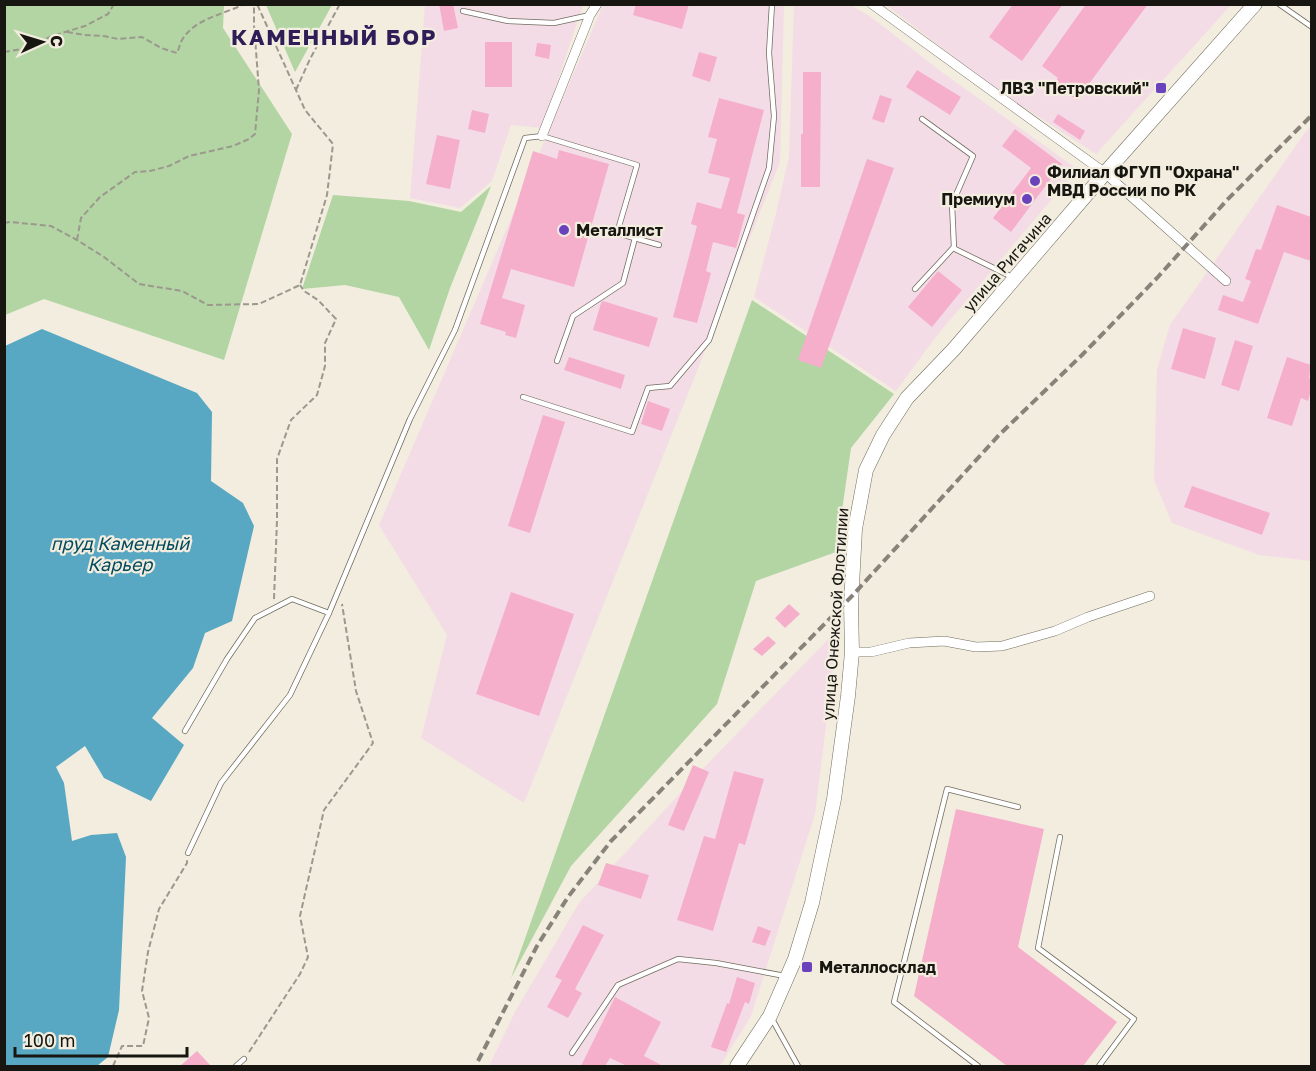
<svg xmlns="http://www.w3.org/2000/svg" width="1316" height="1071" viewBox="0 0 1316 1071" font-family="'Golos Text',sans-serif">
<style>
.industrial{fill:#f4dce6}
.green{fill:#b2d5a3}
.water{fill:#58a7c3}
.building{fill:#f5afcb}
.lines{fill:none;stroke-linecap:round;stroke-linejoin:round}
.lane-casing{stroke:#706c5f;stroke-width:6}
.street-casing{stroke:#706c5f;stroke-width:10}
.secondary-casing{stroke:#706c5f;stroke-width:15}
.path{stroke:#9b988d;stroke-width:2;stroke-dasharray:6 3;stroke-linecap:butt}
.lane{stroke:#fff;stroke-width:4.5}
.street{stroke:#fff;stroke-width:9}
.secondary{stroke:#fff;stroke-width:14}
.rail{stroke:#878379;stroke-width:4;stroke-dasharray:9 4.5;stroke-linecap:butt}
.poi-dot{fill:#6a43bc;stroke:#f2edde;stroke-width:2}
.labels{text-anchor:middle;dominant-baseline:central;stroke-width:4.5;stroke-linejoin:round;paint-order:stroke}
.poi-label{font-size:16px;font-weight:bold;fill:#181611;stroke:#f2edde;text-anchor:start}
.street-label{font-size:16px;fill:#181611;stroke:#f2edde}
.water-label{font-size:18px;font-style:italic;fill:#014a5e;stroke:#f2edde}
.district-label{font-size:22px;font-weight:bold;letter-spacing:1.5px;fill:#2f1d57;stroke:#f2edde}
</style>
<rect width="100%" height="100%" fill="#f2edde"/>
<g class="industrial">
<path d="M425,5H583L542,128L511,125L492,181L460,208L410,198Z"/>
<path d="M603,5H784L780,162L689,391L524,803L421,738L447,635L379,525Z"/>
<path d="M794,5H851L871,17L939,70L1077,169L935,338L896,391L754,297L775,217L789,157Z"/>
<path d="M886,5H1231L1096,154L994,88Z"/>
<path d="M1311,126V561L1259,555L1172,523L1154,480L1157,369L1170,325L1304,134Z"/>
<path d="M838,629L815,814L751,1016L720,1066H489L515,1012L579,903L696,776Z"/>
</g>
<g class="green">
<path d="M5,4L224,5L223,28L292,134L224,360L44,299L5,315Z"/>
<path d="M266,5H332L295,72Z"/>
<path d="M491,186L450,288L429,350L399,297L345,285L302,289L333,195L409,201L461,212Z"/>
<path d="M752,300L894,394L851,448L836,552L756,581L717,704L571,866L511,978Z"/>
</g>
<path class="water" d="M42,329L197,393L212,412L211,481L243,503L254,526L232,621L205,633L193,668L152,718L184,745L151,801L104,778L85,746L56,767L64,783L72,841L91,835L117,833L126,857L119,1010L108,1057L97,1066H5V346Z"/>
<g class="building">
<path d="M439,4H453L458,28L444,31Z"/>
<path d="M636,4H689L682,29L633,15Z"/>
<path d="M1013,4H1063L1022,61L989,37Z"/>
<path d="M1086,4H1148L1077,100L1054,84L1058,78L1042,66Z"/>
<rect x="485" y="42" width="27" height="45"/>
<path d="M537,43L551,45L549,59L535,56Z"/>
<path d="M699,52L717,57L710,82L692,76Z"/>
<path d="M917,70L961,97L950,115L906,87Z"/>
<path d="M803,72H821L820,187H801V134H803Z"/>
<path d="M880,95L892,99L884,123L872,119Z"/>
<path d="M719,98L764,110L737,213L745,215L736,248L713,242L706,271L711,273L697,323L673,317L697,226L691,224L697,202L721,209L730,178L708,173L717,139L708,137Z"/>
<path d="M472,110L489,114L485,133L468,129Z"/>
<path d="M1058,114L1085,131L1080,140L1053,122Z"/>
<path d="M1015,129L1062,164L1011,232L993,218L1031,168L1002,146Z"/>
<path d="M437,135L460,140L450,189L426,184Z"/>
<path d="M559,150L609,164L574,287L511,269L502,298L525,305L516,338L505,335L506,332L480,324L533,151L557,159Z"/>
<path d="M867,159L894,168L821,368L798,360Z"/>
<path d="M1277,205L1311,217V261L1284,252L1258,324L1218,310L1223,295L1243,302L1251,281L1245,279L1256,249L1261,250Z"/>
<path d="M938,271L962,290L932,327L908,307Z"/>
<path d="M603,301L658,318L649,347L593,330L601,303Z"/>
<path d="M1183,328L1216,338L1205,379L1171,369Z"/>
<path d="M1235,340L1253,346L1239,391L1221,385Z"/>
<path d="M569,357L625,375L621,389L564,370Z"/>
<path d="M1287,357L1311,365L1309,378L1311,379V390L1308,401L1301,398L1292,426L1267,418Z"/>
<path d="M648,401L670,409L662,431L641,424Z"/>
<path d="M543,415L565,422L530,533L508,526Z"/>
<path d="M1192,486L1270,513L1262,535L1184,507Z"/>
<path d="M511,592L574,614L539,716L476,694Z"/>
<path d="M789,604L800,614L785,628L775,618Z"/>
<path d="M768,636L776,643L762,656L753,649Z"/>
<path d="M693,765L709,772L684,831L668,825Z"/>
<path d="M734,771L764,779L745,845L739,843L713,931L677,920L704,836L715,839Z"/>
<path d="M956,809L1044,829L1018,947L1117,1022L1083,1066H1007L914,996Z"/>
<path d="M606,863L649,875L641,899L598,885Z"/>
<path d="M583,925L604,935L575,989L582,993L568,1018L547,1007L562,980L555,977Z"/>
<path d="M758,926L771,931L765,946L752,942Z"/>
<path d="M737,977L755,983L749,1004L745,1002L726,1052L711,1047L727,1003L729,1004Z"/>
<path d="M615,997L661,1022L644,1056L663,1066H627L610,1058L605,1066H581Z"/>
<path d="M197,1051L211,1066H180Z"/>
</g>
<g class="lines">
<g class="lane-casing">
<g id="lane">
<path d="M1279,4L1312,27"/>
<path d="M463,11L508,21L554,23L590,15"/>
<path d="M922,119L973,156L952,204L954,248"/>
<path d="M915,289L953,248L1012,277"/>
<path d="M557,361L573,316L623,283L635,238"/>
<path d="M523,397L632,432L648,388L670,386L709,340L769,168L774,116L769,53L772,4"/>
<path d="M185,731L227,659L255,618L292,599L329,613"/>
<path d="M1060,837L1038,948L1134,1019L1099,1066"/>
<path d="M188,853L221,783L290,695L329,613L410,419L455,330L525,138L542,136L637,165L617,233L659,245"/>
<path d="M772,1019L798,1066"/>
<path d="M572,1053L618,985L678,959L716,963L785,976"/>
<path d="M236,1066L244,1059"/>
<path d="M978,1066L894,1002L947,789L1018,807"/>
</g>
</g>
<g class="street-casing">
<g id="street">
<path d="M872,4L1105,173L1226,281"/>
<path d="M542,136L590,15L597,4"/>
<path d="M852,652H871L909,643L944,641L976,647L1002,646L1055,631L1088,617L1150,596"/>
</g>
</g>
<g class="secondary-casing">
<path id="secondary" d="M737,1066L770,1016L795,959L812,903L834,799L848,696L852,652L851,605L855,529L866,470L883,435L907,398L954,349L1105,173L1255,4"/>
</g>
<g class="path">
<path d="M67,32L84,35L104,36L118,39L142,37L161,48L177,53C179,49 180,43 182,40C195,18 223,15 244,4"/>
<path d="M4,52L22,49L52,36L85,26L108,14L114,4"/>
<path d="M296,90L310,59L340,4"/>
<path d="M4,223L10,222L51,226L77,240L104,257L139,284L182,291L208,305L259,304L300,285L327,195L333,144L305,110L257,4"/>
<path d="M77,240L81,218L100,197L135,172L150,171L169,166L189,156L233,146L249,139L255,134L259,90L254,25V4"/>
<path d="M274,599L277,520V459L291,420L317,395L325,366V343L336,319L318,300L304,291L300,285"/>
<path d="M249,1052L300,974L308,957L300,916L324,810L373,743L356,691L342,604"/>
<path d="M113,1066L122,1046H143L149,1018L142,991L148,952L159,909L187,863V859"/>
</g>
<use href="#lane" class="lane"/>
<use href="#street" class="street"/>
<use href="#secondary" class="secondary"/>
<path class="rail" d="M478,1061L537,946L568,897L611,841L852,596L999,435L1082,355L1157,278L1227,200L1312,115"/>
</g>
<g class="poi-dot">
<rect x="1155" y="82" width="12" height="12" rx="3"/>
<circle cx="1035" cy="181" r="6"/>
<circle cx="1027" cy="199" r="6"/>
<circle cx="564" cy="230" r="6"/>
<rect x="801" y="961" width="12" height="12" rx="3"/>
</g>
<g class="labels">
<g class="poi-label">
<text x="1149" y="88" text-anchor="end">ЛВЗ "Петровский"</text>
<text x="1047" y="172">Филиал ФГУП "Охрана"<tspan x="1047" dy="18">МВД России по РК</tspan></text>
<text x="1015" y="199" text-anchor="end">Премиум</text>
<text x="576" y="230">Металлист</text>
<text x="819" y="967">Металлосклад</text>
</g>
<g class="street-label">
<text transform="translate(1007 262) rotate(-49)">улица Ригачина</text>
<text transform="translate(835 614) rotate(-86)">улица Онежской Флотилии</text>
</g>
<g class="water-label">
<text x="120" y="543">пруд Каменный<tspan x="120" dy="21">Карьер</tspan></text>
</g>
<g class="district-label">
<text x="334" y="36">КАМЕННЫЙ БОР</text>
</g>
</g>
<rect width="1316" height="1071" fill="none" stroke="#181611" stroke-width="12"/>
<g transform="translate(42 42) rotate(86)" stroke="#f2edde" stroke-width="4.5" paint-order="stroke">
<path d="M0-4.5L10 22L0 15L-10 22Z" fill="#181611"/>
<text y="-9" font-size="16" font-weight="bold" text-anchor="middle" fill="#181611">С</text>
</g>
<path d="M15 1047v9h172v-9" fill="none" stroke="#181611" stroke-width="3"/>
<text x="24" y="1047" font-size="18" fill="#181611" stroke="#f2edde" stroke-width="4.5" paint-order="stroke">100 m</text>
</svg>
